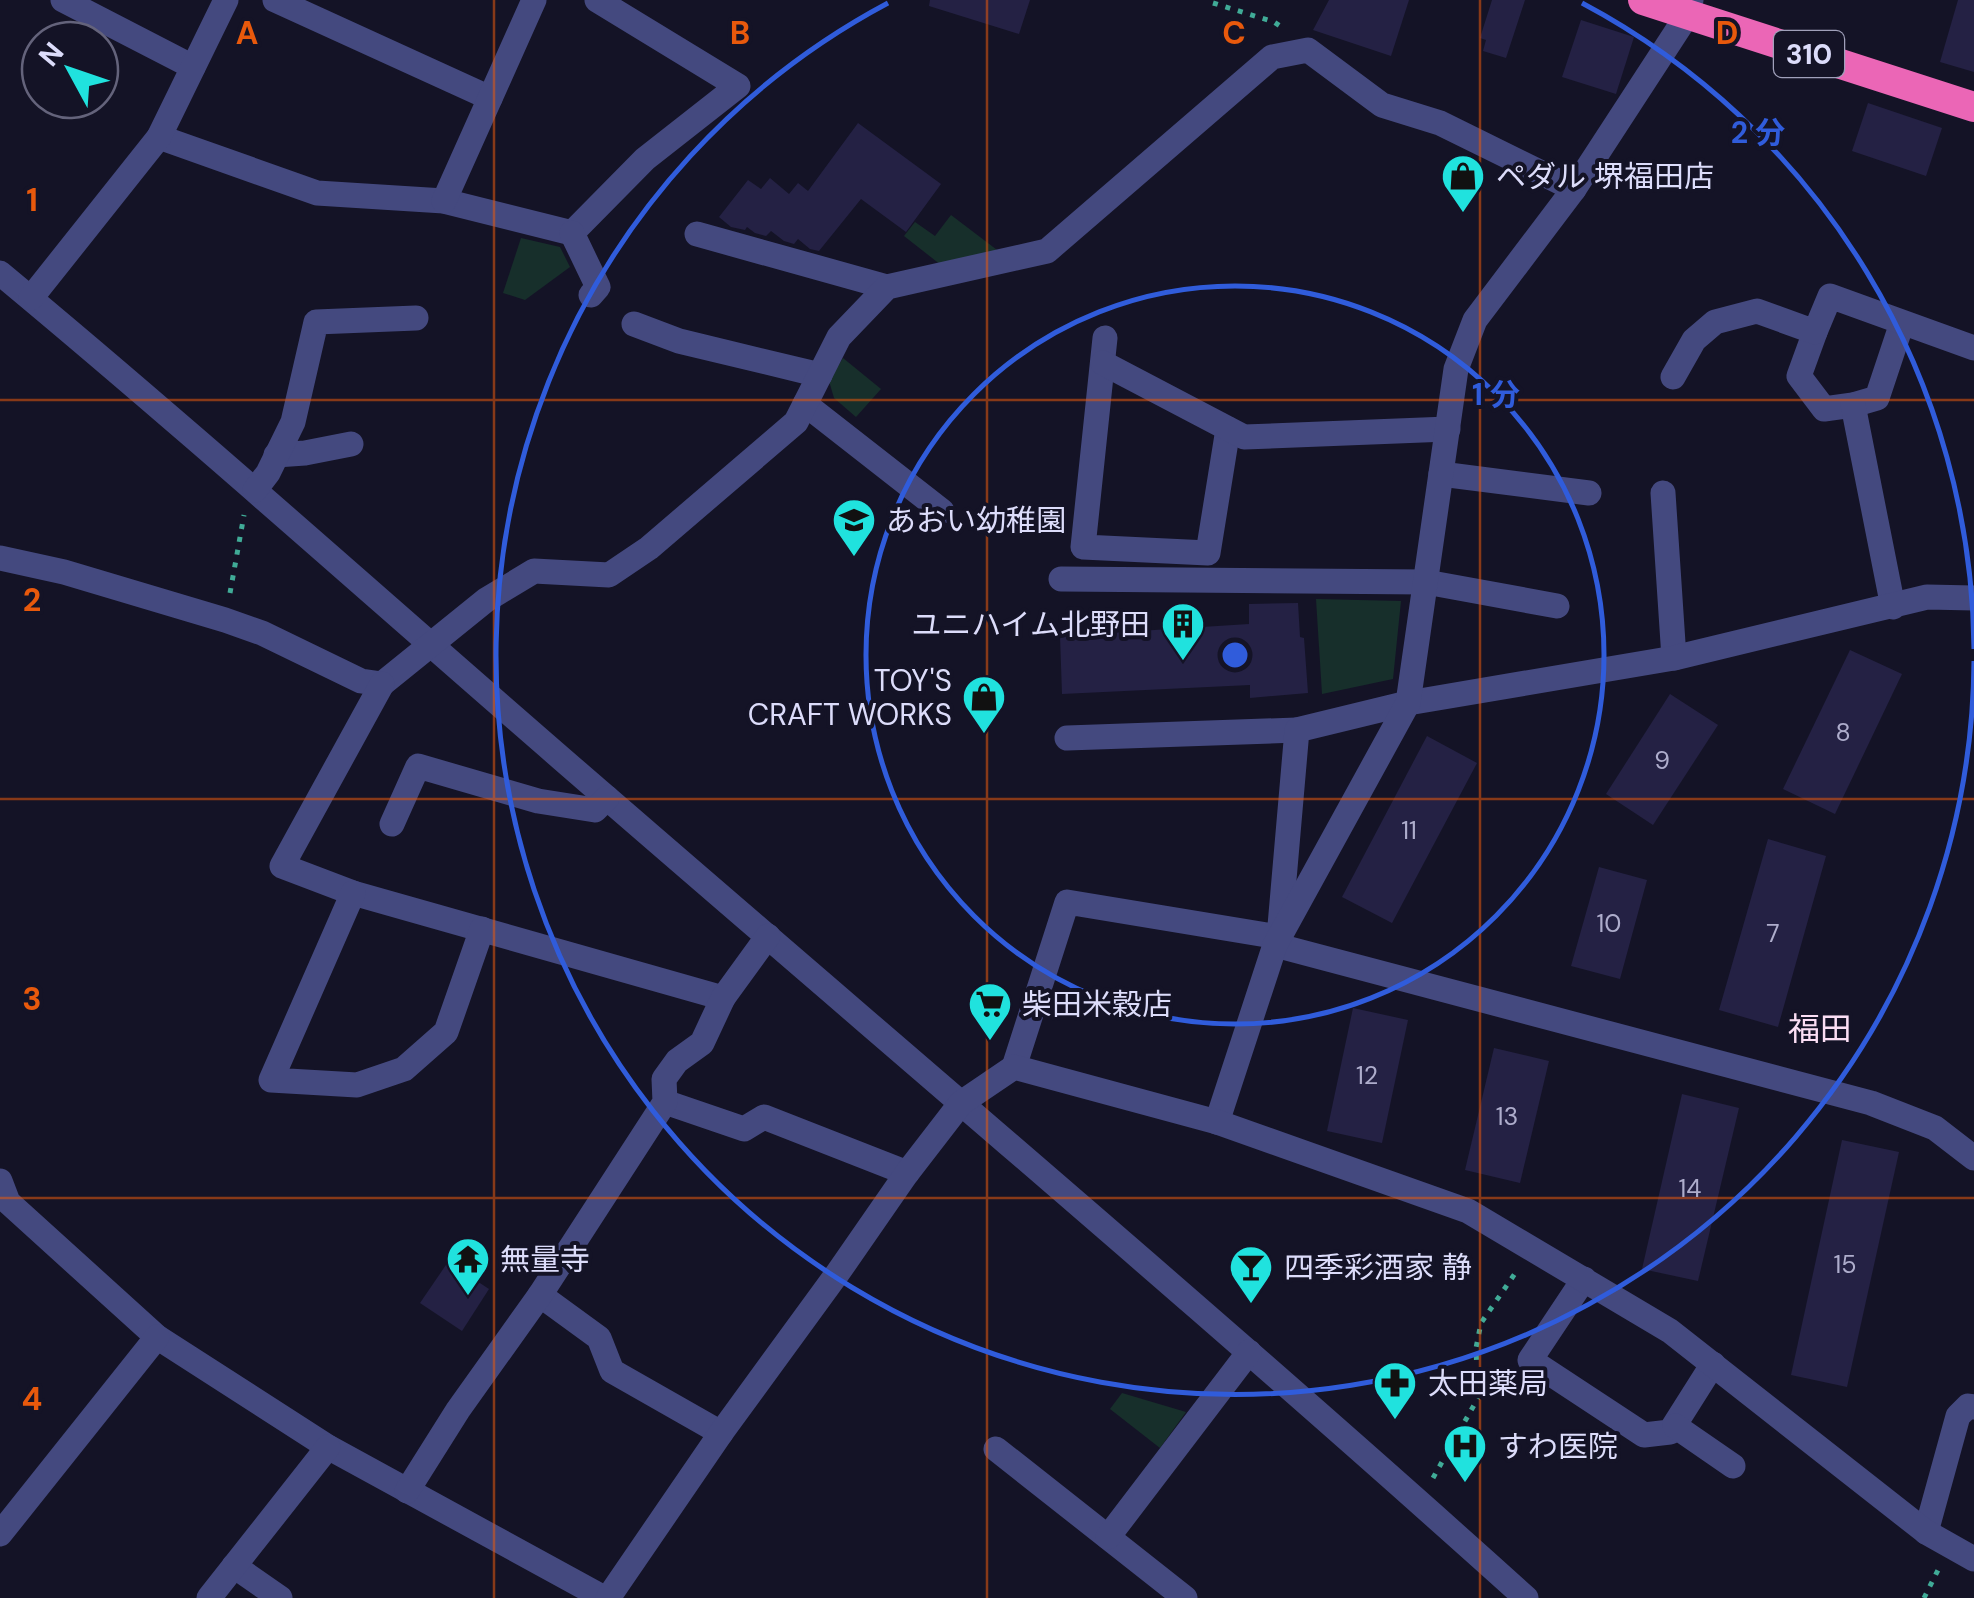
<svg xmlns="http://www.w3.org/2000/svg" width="1974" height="1598" viewBox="0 0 1974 1598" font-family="'DM Sans','Noto Sans JP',sans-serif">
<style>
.green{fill:#172f2b}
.building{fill:#242144}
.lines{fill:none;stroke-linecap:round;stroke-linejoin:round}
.path{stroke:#40ab97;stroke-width:5;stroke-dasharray:5 8;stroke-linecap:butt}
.minor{stroke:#44497f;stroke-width:25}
.highway{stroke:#eb66b6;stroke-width:30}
.grid{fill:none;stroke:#e8590c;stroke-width:2.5;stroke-opacity:0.55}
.ring{fill:none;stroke:#305cdb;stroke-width:5}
.labels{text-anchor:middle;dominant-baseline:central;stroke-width:8;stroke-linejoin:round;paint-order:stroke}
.number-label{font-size:25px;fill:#aeadcc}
.shield{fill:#141326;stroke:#a0a0ba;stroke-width:2.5}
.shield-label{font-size:28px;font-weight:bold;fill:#dcdcfa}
.poi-label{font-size:30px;fill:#dcdcfa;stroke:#141326;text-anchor:start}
.neighbourhood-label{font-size:32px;fill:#fbdef4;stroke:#141326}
.grid-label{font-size:32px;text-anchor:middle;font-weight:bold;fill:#e8590c;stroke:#141326;stroke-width:8;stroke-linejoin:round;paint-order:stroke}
.centre{fill:#305cdb;stroke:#141326;stroke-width:5}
.ring-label{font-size:30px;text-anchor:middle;font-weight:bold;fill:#305cdb;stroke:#141326;stroke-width:8;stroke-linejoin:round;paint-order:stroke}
</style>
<rect width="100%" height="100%" fill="#141326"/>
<g class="green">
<path d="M951,215L1001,253L941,265L904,236L915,222L935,236Z"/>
<path d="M521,238L560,247L570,267L525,300L503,293Z"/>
<path d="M843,358L881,389L856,417L834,398L829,381Z"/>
<path d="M1316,599L1401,601L1393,679L1322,694Z"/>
<path d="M1122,1393L1186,1412L1160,1448L1110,1409Z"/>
</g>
<g class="building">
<path d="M930,0H1030L1019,34L929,6Z"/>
<path d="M1329,0H1409L1391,56L1313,30Z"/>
<path d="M1492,0H1525L1506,58L1483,51L1486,40L1480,38Z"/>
<path d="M1958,0H1974V72L1940,62Z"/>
<path d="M1581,20L1634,37L1616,94L1562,77Z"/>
<path d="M1868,103L1942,128L1926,176L1852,151Z"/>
<path d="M858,123L941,184L906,232L861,199L819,251L810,249L798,239L794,244L784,241L771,231L766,236L755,233L747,227L745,230L731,227L719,217L748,180L761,189L770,178L789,194L798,183L808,191Z"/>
<path d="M1298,603L1300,637L1304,638L1308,693L1250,698V685L1062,694L1060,636L1249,624V604Z"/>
<path d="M1850,650L1902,674L1835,814L1783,789Z"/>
<path d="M1670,694L1718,725L1653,825L1606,794Z"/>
<path d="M1427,736L1477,763L1392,923L1342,897Z"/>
<path d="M1768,839L1826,856L1778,1027L1719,1010Z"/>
<path d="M1599,867L1647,880L1620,979L1571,966Z"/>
<path d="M1353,1008L1408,1020L1382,1143L1327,1131Z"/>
<path d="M1494,1048L1549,1061L1520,1183L1465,1170Z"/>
<path d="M1682,1094L1739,1108L1698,1281L1642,1269Z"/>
<path d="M1842,1140L1899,1152L1847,1387L1791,1375Z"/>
<path d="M448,1262L489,1289L462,1331L420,1303Z"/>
</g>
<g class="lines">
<g class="path">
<path d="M1213,3L1274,22L1283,28"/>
<path d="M230,593L244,515"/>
<path d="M1433,1478L1478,1398L1476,1348L1481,1323L1516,1272"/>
<path d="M1924,1598L1938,1570"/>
</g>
<g class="minor">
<path d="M63,0L193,67"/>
<path d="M275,0L490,98"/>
<path d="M159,137L317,193L444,201L572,233L645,159L738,86L597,0"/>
<path d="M444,201L534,0"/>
<path d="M572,233L598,287L591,295"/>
<path d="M697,234L887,287"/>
<path d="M0,273C206,444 404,623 607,798C914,1064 1224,1326 1526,1598"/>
<path d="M31,298L159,137L226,0"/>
<path d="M634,324L679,341L820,375"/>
<path d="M1815,332L1799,376L1824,409L1853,405L1877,398L1902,323"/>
<path d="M1105,338L1083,547L1208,553L1228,429"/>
<path d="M1103,363L1244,437L1448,429"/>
<path d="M1673,377L1694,340L1715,322L1757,311L1815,332L1830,296L1974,348"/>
<path d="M805,404L942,511"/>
<path d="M1853,405L1893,607"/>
<path d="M276,455L305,453L351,444"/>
<path d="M1441,474L1589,493"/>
<path d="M255,490L268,473L293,422L316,322L416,318"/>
<path d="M1663,493L1674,658"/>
<path d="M0,558L64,572L225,620L262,633L361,681L382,684L486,600L534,571L609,575L649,548L796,422L839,337L887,287L1047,251L1272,57L1308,50L1382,105L1440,123L1574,189"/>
<path d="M1061,579L1426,582L1557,606"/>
<path d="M382,684L282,866L353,893L723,998"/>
<path d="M1067,738L1297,730"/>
<path d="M392,824L418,766L538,801L595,810L607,798"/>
<path d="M353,893L271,1080L357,1085L404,1069L446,1032L482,929"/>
<path d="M1275,945L1871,1103L1935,1128L1974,1158"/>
<path d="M1014,1067L1067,902L1279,937L1297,730L1408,703L1674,658L1927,597L1974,598"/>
<path d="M665,1102L744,1129L764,1117L907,1173"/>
<path d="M1217,1122L1275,945L1408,703L1456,369L1475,320L1574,189L1688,14L1691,0"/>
<path d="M0,1181L8,1202L157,1337L328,1447L604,1598"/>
<path d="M1584,1279L1530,1360L1644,1435L1670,1432L1713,1364"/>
<path d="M540,1295L599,1338L612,1371L721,1433"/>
<path d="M1675,1426L1733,1466"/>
<path d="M996,1449L1185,1598"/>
<path d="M407,1491L458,1410L540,1295L665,1102L664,1079L677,1061L702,1043L723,998L768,936"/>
<path d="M1926,1532L1958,1416L1968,1406L1974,1407"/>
<path d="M0,1534L157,1337"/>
<path d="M1108,1537L1249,1352"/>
<path d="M234,1566L280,1598"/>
<path d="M209,1598L328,1447"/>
<path d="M608,1598L721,1433L837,1274L907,1173L961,1103L1014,1067L1217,1122L1468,1211L1670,1331L1926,1532L1974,1559"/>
</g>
<path class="highway" d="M1643,0L1974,107"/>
</g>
<path class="grid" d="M494,0V1598M987,0V1598M1480,0V1598M0,400H1974M0,799H1974M0,1198H1974"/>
<g class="ring">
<circle cx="1235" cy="655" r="369"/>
<path d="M1974 661A739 739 0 1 1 888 3M1582 3A739 739 0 0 1 1974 649"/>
</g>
<defs>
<g id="shop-pin" transform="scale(2.25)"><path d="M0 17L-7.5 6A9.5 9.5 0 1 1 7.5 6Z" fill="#20e2de" stroke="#141326"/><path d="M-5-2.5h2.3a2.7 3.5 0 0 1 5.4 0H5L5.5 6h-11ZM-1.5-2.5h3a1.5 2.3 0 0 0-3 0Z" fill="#111"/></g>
<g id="school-pin" transform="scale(2.25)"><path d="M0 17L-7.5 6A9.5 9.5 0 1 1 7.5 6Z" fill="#20e2de" stroke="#141326"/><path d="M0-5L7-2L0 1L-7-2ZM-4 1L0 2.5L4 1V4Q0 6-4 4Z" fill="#111"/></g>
<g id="building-pin" transform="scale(2.25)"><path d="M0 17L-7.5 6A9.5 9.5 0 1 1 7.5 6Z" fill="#20e2de" stroke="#141326"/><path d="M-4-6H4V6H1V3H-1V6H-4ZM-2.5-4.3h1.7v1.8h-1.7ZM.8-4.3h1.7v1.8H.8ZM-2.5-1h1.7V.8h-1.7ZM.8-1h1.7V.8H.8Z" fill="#111"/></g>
<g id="supermarket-pin" transform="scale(2.25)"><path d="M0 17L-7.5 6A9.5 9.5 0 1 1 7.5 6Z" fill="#20e2de" stroke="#141326"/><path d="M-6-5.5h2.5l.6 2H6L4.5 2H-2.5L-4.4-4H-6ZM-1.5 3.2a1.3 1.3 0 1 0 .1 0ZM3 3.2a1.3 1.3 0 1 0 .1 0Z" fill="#111"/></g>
<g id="temple-pin" transform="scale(2.25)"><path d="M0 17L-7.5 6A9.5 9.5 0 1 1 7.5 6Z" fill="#20e2de" stroke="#141326"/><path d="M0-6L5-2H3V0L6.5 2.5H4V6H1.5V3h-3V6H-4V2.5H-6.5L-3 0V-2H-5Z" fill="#111"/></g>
<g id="bar-pin" transform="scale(2.25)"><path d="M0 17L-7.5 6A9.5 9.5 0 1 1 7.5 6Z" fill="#20e2de" stroke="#141326"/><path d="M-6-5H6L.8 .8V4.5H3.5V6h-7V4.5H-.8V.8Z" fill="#111"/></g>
<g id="pharmacy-pin" transform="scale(2.25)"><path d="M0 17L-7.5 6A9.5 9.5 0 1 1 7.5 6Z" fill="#20e2de" stroke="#141326"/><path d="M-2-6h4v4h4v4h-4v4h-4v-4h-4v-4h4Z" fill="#111"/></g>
<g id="hospital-pin" transform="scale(2.25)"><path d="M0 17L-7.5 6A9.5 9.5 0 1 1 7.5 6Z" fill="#20e2de" stroke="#141326"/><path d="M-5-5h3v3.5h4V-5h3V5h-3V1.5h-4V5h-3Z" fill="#111"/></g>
</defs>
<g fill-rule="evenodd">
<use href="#shop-pin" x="1463" y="176"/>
<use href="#school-pin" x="854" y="520"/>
<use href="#building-pin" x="1183" y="624"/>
<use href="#shop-pin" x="984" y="697"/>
<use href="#supermarket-pin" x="990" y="1004"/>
<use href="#temple-pin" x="468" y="1259"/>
<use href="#bar-pin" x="1251" y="1267"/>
<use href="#pharmacy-pin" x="1395" y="1383"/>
<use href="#hospital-pin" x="1465" y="1446"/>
</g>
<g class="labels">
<g class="number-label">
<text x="1843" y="732">8</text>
<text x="1662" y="760">9</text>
<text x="1409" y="830">11</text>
<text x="1609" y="923">10</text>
<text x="1773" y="933">7</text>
<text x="1367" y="1075">12</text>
<text x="1507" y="1116">13</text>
<text x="1690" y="1188">14</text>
<text x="1845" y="1264">15</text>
</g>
<rect class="shield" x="1774" y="31" width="70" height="46" rx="8"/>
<g class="shield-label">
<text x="1809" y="54">310</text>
</g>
<g class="poi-label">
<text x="1496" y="176">ペダル 堺福田店</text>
<text x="886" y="520">あおい幼稚園</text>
<text x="1150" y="624" text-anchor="end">ユニハイム北野田</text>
<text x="952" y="680" text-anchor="end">TOY'S<tspan x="952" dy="34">CRAFT WORKS</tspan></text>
<text x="1022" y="1004">柴田米穀店</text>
<text x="500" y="1259">無量寺</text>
<text x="1284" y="1267">四季彩酒家 静</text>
<text x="1428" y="1383">太田薬局</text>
<text x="1498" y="1446">すわ医院</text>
</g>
<g class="neighbourhood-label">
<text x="1820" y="1029">福田</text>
</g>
</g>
<g class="grid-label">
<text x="247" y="44">A</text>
<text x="740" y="44">B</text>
<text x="1234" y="44">C</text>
<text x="1727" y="44">D</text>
<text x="32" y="211">1</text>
<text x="32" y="611">2</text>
<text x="32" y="1010">3</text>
<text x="32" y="1410">4</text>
</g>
<circle cx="1235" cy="655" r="15" class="centre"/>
<g class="ring-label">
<text x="1758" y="143">2 分</text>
<text x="1496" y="405">1 分</text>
</g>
<g transform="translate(70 70) rotate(310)"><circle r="48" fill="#141326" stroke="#64637b" stroke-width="2.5"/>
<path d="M0-8L18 38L0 25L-18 38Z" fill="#20e2de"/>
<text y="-15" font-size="28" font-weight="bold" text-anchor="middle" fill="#dcdcfa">N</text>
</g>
</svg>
